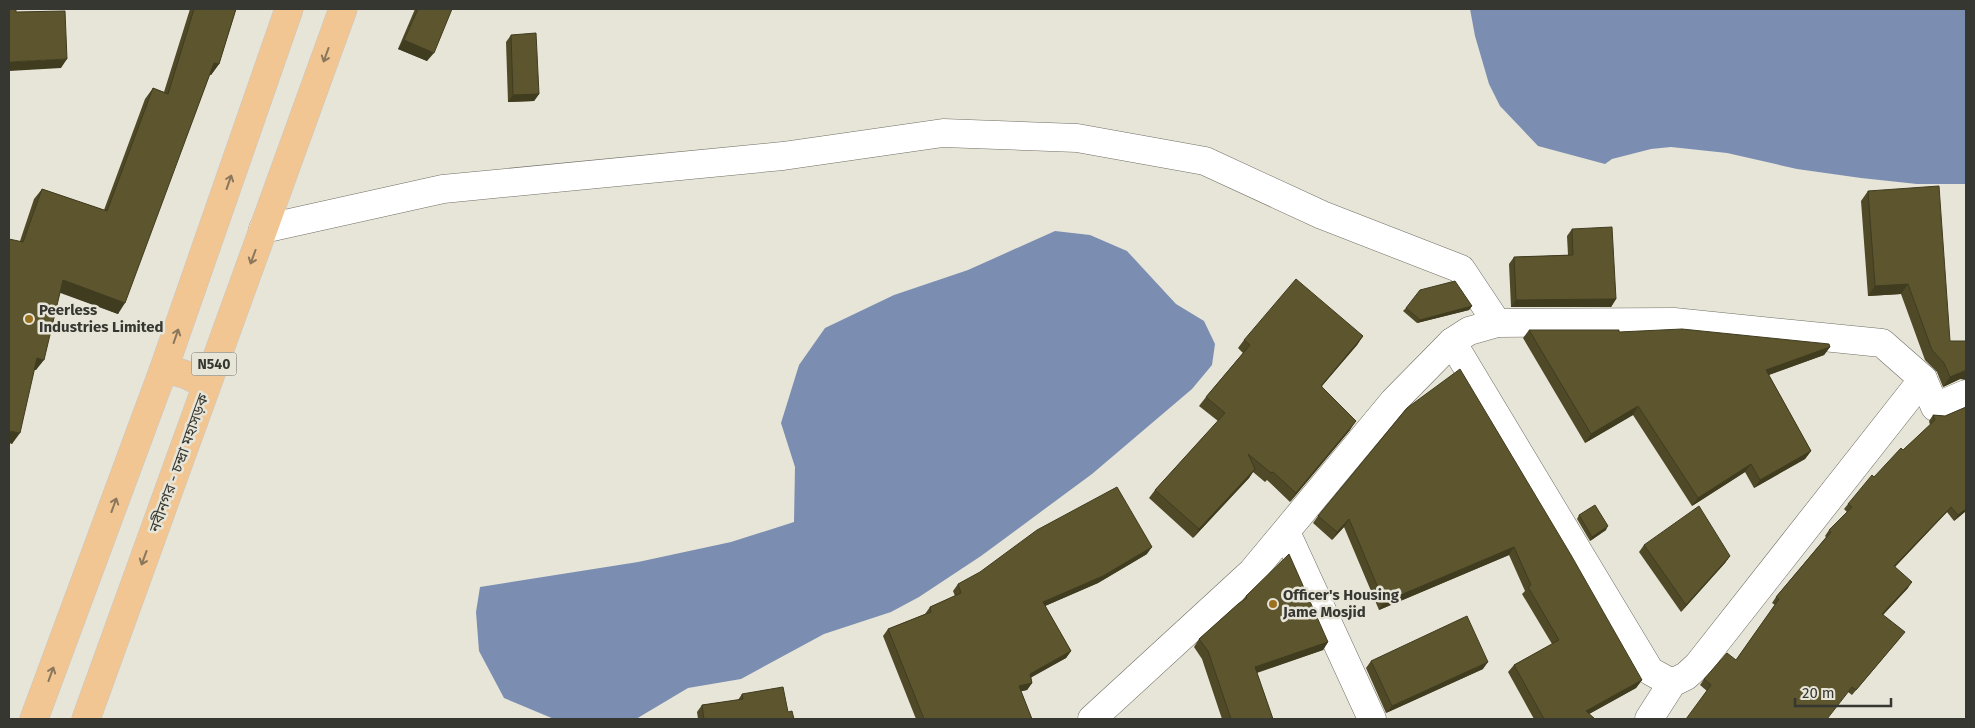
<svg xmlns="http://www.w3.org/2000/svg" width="1975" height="728" viewBox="0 0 1975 728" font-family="'Fira Sans','Noto Sans Bengali',sans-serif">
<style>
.water{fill:#7b8eb2}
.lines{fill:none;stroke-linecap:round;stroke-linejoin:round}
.minor-casing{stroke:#716f64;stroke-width:29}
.trunk-casing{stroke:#c7c7c6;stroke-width:29}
.minor{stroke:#fff;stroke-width:28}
.trunk{stroke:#f2c692;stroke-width:28}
.wall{fill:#4f4927}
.shaded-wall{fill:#403c20}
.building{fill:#5c552d;stroke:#403c20}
.oneway{stroke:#8b775d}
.poi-dot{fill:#9b711f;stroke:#e7e5d8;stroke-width:2}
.labels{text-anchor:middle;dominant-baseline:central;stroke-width:5;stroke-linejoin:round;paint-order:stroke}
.shield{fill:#e7e5d8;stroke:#6c6b64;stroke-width:1}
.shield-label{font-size:14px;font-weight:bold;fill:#373732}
.poi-label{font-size:15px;font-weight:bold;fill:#373732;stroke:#e7e5d8;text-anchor:start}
.street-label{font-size:15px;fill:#373732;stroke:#e7e5d8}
</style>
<rect width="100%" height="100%" fill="#e7e5d8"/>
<g class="water">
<path d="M1470,9H1966V184H1917L1861,178L1797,169L1727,153L1671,147L1651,149L1612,159L1605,164L1538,146L1500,106L1489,84L1475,36Z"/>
<path d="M1055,231L1090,235L1127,251L1176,304L1204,321L1215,344L1212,365L1192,389L1092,474L981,556L919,597L891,612L824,634L741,679L688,688L636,719H554L504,698L479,651L476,612L480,587L638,562L731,542L794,522L795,467L781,423L799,365L825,328L894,295L968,270Z"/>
</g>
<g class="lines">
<g class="minor-casing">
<g id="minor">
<path d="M263,229L443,189L783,156L943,133L1077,138L1205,161L1322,215L1461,269L1497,323"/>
<path d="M1452,342L1650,671L1672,683"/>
<path d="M1286,532L1372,719"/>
<path d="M1092,719L1252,572L1394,401L1452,342L1469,331L1497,323L1674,322L1882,343L1923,379L1935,407L1966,394"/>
<path d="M1649,719L1672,683L1686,676L1698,665L1923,379"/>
</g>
</g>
<g class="trunk-casing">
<g id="trunk">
<path d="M163,371C180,370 193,377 206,386"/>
<path d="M34,719L163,371L289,9"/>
<path d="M86,719L343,9"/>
</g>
</g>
<use href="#minor" class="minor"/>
<use href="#trunk" class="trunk"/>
</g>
<g class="wall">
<path d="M190,9H236L219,64L211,75L210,74L118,314L60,292L36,370H34L12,444L20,241L34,199L42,189L104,210L145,99L153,88L164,92Z"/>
<path d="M415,9H452L427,61L398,49Z"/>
<path d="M511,35L539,94L534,101L508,102L506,42Z"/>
<path d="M1868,191L1950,341L1960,379L1943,387L1937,372L1925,360L1901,294L1868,296L1861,201Z"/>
<path d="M1572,229L1616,299L1611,307H1511L1509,264L1514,257L1568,255L1567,236Z"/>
<path d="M1472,306L1469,310L1417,323L1403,311L1406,308Z"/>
<path d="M1529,330L1619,332L1830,347L1824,355L1769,375L1811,451L1805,459L1754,488L1745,472L1692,506L1633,415L1585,443L1523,338Z"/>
<path d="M1363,336L1357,345L1322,386L1350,430L1290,502L1267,480L1265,482L1253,472L1249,478L1193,538L1149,498L1155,490L1218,421L1199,406L1206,397L1243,353L1238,348L1244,340Z"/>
<path d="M1966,407V511L1954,521L1947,512L1895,567L1908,588L1883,615L1900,638L1852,695L1848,692L1707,691L1700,685L1704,679L1736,660L1775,605L1772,603L1776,597L1826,537L1825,536L1829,530L1847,512L1844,509L1848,504L1874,477L1930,425L1929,421L1933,415L1945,416Z"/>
<path d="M1407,408L1642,680L1636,688L1589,714L1595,719H1534L1508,672L1514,665L1552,644L1522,594L1525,591L1509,555L1379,610L1344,527L1332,540L1313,523L1318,516Z"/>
<path d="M1579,515L1606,530L1590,541L1577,519Z"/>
<path d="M1644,545L1730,556L1725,563L1681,612L1639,552Z"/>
<path d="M1147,554L1098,583L1045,606L1071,651L1066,658L1031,677L1032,683L1027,690L1021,691L1032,719H916L883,636L888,629L925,614L930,607L955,596L953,591L958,584Z"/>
<path d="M1246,596L1328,642L1323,650L1257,673L1273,719H1222L1202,659L1194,647L1199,639L1242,601Z"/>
<path d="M1371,661L1483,669L1386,713L1366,668Z"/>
<path d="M742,694L788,712L794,719H698L697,712L702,705L738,700Z"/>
</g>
<g class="shaded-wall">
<path d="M404,40L434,53L427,61L398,49Z"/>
<path d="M67,59L61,68L9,71V62Z"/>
<path d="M214,63L219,64L211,75L206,73Z"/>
<path d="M539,94L534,101L508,102L513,95Z"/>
<path d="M63,280L125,303L118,314L55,291Z"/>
<path d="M1908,284L1901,294L1868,296L1875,286Z"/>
<path d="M1616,299L1611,307H1511L1516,300Z"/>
<path d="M1472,306L1469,310L1417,323L1420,320Z"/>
<path d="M1363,336L1357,345L1315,394L1321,386Z"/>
<path d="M1830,347L1824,355L1760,378L1766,370Z"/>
<path d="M37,358L44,360L36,370L30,369Z"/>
<path d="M1966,370V380L1960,379L1943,387L1950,377Z"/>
<path d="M1638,406L1633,415L1585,443L1591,434Z"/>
<path d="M1356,421L1350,430L1290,502L1296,493Z"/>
<path d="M9,431L20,433L12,444L9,443Z"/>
<path d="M1811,451L1805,459L1754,488L1760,480Z"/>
<path d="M1751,464L1745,472L1692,506L1698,498Z"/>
<path d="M1255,469L1249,478L1193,538L1199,529Z"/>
<path d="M1951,507L1947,512L1890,572L1894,566Z"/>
<path d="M1966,509V511L1954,521L1958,515Z"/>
<path d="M1349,519L1344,527L1332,540L1337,532Z"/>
<path d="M1608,526L1606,530L1590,541L1592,537Z"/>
<path d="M1152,547L1147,554L1098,583L1038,609L1043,602Z"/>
<path d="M1514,547L1509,555L1379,610L1384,602Z"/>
<path d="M1730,556L1725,563L1681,612L1686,605Z"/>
<path d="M1912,582L1908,588L1878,620L1882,614Z"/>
<path d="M1328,642L1323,650L1249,675L1255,667Z"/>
<path d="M1071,651L1066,658L1025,681L1030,674Z"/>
<path d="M1488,662L1483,669L1386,713L1392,706Z"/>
<path d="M1642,680L1636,688L1580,719L1586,711Z"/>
<path d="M1032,683L1027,690L1014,693L1019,686Z"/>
</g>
<g class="building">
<path d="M9,9H16V12L65,11L67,59L9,62Z"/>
<path d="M194,9H236L219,64L214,63L125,303L63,280L44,360L37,358L20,433L9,431V239L23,242L42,189L107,211L153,88L168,94Z"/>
<path d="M418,9H452L434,53L404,40Z"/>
<path d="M536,33L539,94L513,95L511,35Z"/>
<path d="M1939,186L1950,341H1966V370L1950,377L1944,363L1932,350L1908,284L1875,286L1868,191Z"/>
<path d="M1612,227L1616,299L1516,300L1514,257L1573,255L1572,229Z"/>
<path d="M1296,279L1363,336L1321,386L1356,421L1296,493L1273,472L1271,473L1248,454L1255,469L1199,529L1155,490L1225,413L1206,397L1250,345L1244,340Z"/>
<path d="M1455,281L1472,306L1420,320L1406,308L1420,290Z"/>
<path d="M1682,329L1829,344L1830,347L1766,370L1811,451L1760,480L1751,464L1698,498L1638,406L1591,434L1529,330H1619V332Z"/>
<path d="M1460,369L1571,555L1642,680L1586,711L1595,719H1544L1514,665L1559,640L1528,587L1531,585L1514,547L1384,602L1349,519L1337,532L1318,516L1407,408Z"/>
<path d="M1966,407V509L1958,515L1951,507L1894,566L1912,582L1882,614L1905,632L1856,690L1852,687L1827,719H1686L1711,685L1704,679L1727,653L1736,660L1779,599L1776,597L1831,532L1829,530L1852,507L1848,504L1872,475L1874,477L1901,448L1903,450L1935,420L1933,415L1945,416Z"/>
<path d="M1117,487L1152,547L1103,576L1043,602L1071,651L1030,674L1032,683L1019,686L1032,719H924L888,629L931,612L930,607L961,593L958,584L980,572L1037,530Z"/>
<path d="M1595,505L1608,526L1592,537L1579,515Z"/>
<path d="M1699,506L1730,556L1686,605L1644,545Z"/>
<path d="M1289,554L1328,642L1255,667L1273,719H1231L1208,651L1199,639L1238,604L1247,598L1246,596Z"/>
<path d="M1467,616L1488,662L1392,706L1371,661Z"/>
<path d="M783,687L788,712L792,711L794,719H704L702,705L743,699L742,694Z"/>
</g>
<defs><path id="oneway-shaft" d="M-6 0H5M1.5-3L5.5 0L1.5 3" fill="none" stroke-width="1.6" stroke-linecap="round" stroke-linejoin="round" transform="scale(1.25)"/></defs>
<g class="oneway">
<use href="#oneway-shaft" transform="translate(326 55) rotate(110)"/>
<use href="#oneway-shaft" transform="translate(229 182) rotate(-71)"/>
<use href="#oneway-shaft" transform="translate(253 257) rotate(110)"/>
<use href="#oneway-shaft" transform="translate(176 336) rotate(-71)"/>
<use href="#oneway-shaft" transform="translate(114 505) rotate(-70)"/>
<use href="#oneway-shaft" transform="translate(144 558) rotate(110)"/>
<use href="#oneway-shaft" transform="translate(51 674) rotate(-70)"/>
</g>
<g class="poi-dot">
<circle cx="29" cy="319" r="5"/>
<circle cx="1273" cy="604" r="5"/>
</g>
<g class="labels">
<rect class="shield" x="191.5" y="352.5" width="45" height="23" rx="4"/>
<g class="shield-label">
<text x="214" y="364">N540</text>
</g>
<g class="poi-label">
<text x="39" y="310">Peerless<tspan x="39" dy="17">Industries Limited</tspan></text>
<text x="1283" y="595">Officer's Housing<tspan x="1283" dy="17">Jame Mosjid</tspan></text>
</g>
<g class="street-label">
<text transform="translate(179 463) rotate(-70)">নবীনগর - চন্দ্রা মহাসড়ক</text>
</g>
</g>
<rect width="1975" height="728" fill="none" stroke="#373732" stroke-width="20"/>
<path d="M1795 698v8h96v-8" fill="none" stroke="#373732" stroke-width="2.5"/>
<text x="1802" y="698" font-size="15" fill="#373732" stroke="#e7e5d8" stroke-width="4" paint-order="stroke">20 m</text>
</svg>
